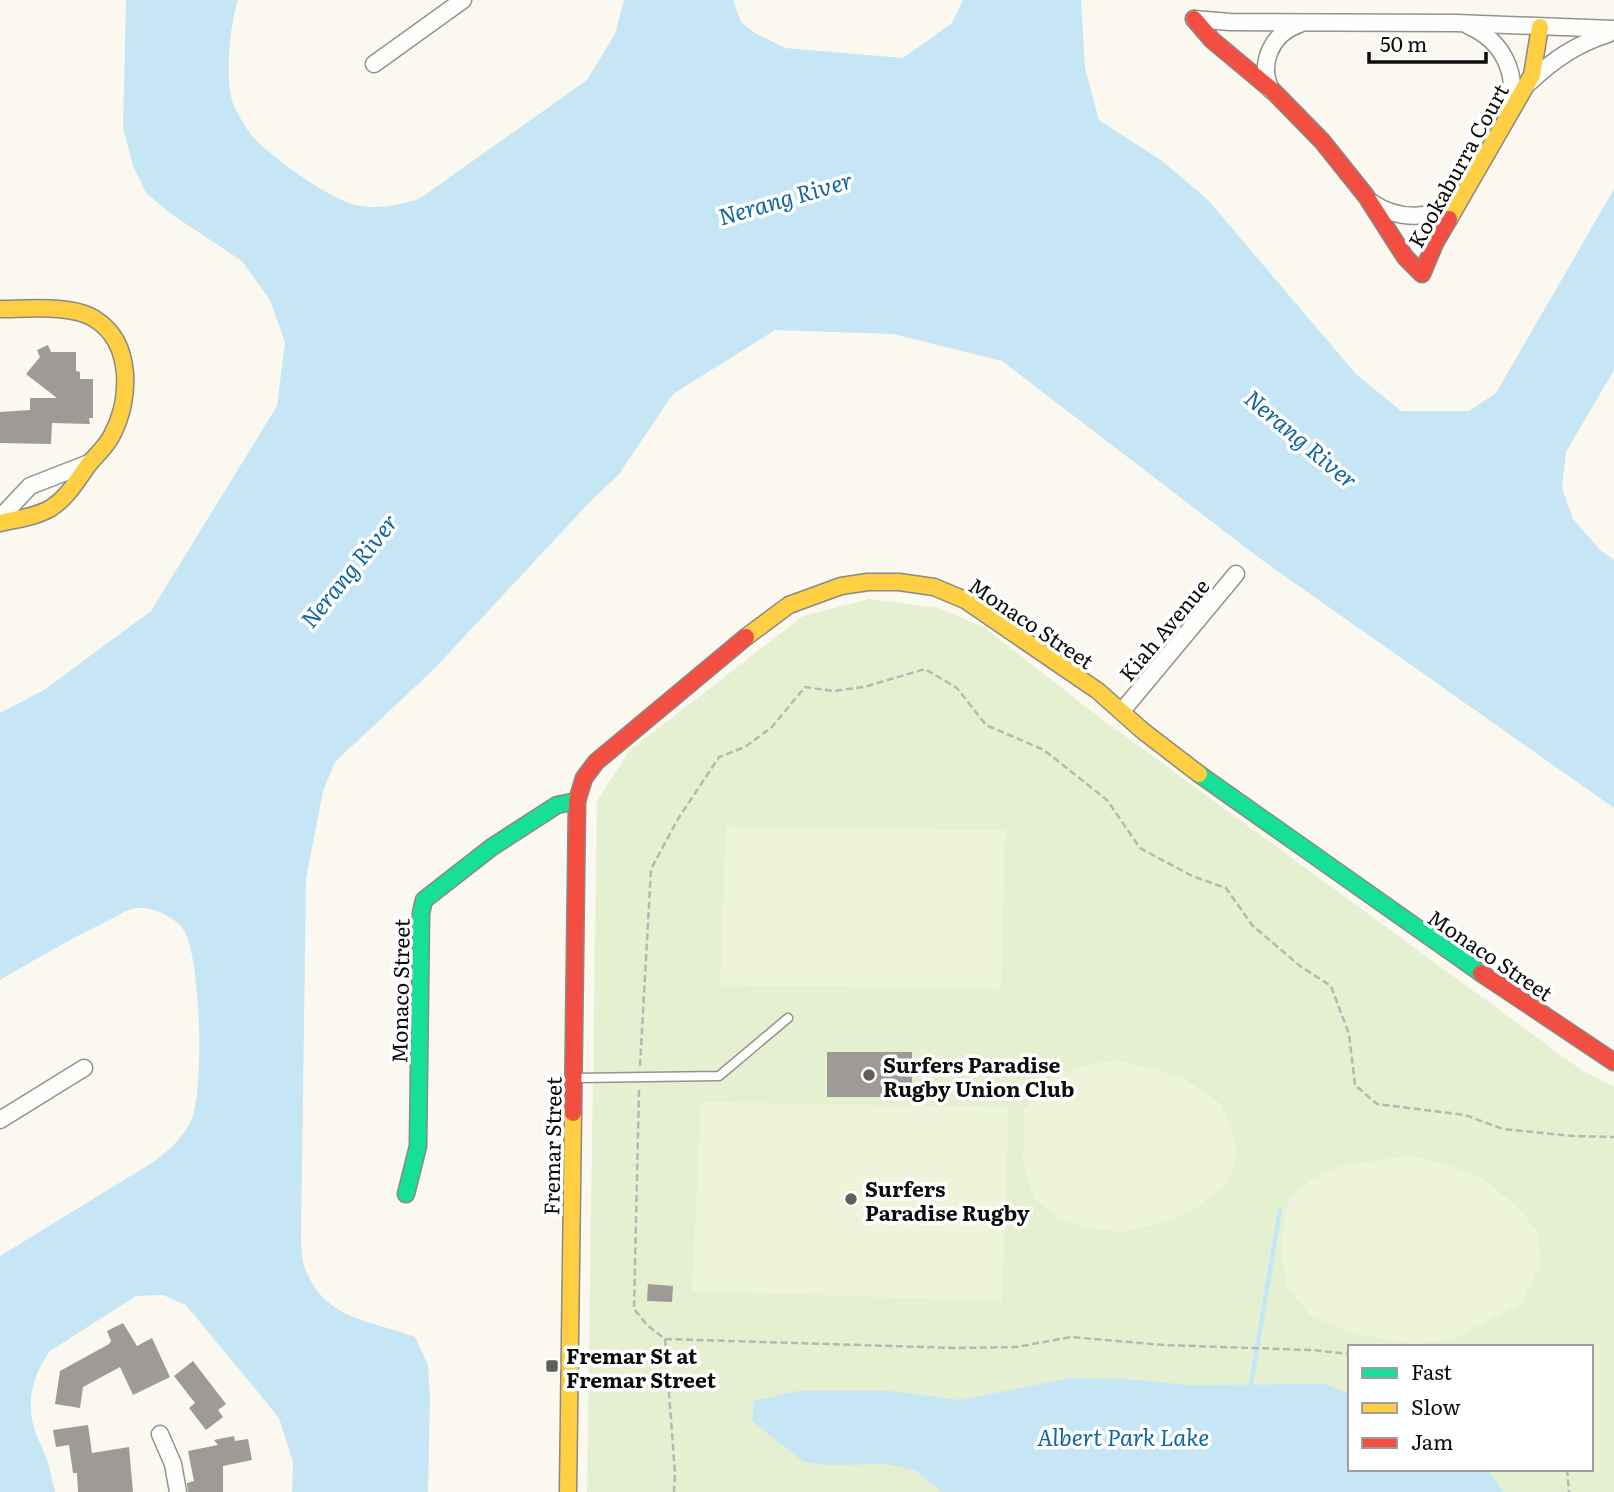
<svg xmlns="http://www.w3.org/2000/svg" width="1614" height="1492" viewBox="0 0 1614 1492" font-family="Literata,serif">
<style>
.green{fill:#e4f0cf;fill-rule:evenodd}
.pitch{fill:#eef4d9}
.water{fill:#c6e6f6}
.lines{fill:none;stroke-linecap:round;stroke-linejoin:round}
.stream{stroke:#c6e6f6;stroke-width:4.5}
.building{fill:#9e9a96}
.lane-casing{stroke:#94928f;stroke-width:11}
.street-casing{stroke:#94928f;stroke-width:19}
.fast-casing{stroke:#8a8985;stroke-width:19}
.slow-casing{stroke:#8a8985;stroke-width:19}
.jam-casing{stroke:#8a8985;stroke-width:19}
.path{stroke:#b7b7b5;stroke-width:2.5;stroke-dasharray:7 3.5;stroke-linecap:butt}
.lane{stroke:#fefefd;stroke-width:8}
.street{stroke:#fefefd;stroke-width:16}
.fast{stroke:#16e098;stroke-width:16}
.slow{stroke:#ffcf43;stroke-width:16}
.jam{stroke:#f24e42;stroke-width:16}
.poi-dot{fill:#605f5c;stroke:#fff;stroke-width:2.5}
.labels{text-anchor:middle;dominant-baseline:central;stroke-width:7;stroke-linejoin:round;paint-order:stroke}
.street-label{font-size:21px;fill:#0c0c0c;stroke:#fff}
.poi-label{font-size:21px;font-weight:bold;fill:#0c0c0c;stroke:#fff;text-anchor:start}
.water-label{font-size:23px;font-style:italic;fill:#1266a2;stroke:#fff}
</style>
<rect width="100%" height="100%" fill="#fbf8f0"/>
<path class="green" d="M869,599L939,608L985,628L1095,714L1580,1069L1614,1087V1492H587L597,801L630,750L803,616ZM1350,1347H1591V1469H1350Z"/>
<g class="pitch">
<path d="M726,827L1005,830L1001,989L720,985Z"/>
<path d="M1115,1060L1151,1068L1186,1080L1221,1104L1235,1138L1237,1159L1226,1185L1195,1209L1164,1222L1125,1232L1085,1228L1056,1216L1034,1199L1023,1164L1024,1110L1045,1080L1080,1067Z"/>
<path d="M701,1102L1009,1107L1002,1301L692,1291Z"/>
<path d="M1408,1156L1443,1163L1482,1178L1515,1205L1537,1230L1541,1263L1521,1303L1451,1340L1412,1344L1357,1334L1312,1317L1286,1285L1281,1243L1288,1200L1311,1179L1345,1165Z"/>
</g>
<g class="water">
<path d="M126,0H238C230,24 224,82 234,106C239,116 246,129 254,138C271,157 331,200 356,205C378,210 398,205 419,199L587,80L615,34L624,0H733L741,22L755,33L785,48L903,58L952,23L963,0H1081L1085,68L1099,120L1162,161L1208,200L1356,374L1401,411H1469L1496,393L1614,189V370L1566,452L1562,488L1573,519L1600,550L1614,560V808L1262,560L1002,361L893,334L775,330L673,394L619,474L587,505L435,668L335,762L323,791L306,879L301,1241C302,1251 302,1264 307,1273C327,1320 373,1321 415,1337L428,1365L430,1396L428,1492H292L293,1462L279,1418L186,1305L163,1295L136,1296L50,1351C34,1373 27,1397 33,1424C35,1434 41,1444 45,1455C50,1466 52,1480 55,1492H0V1256L155,1161C170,1149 185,1136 192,1118C204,1089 201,954 183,929C175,917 151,906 136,908C127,909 116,917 107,921C71,939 35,959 0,980V713L44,690L151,611L277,406L285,342L270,300L242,261L174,216L146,193L133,166L123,128Z"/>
<path d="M1070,1378L1127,1379L1188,1385L1324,1384L1350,1394V1469H1487L1504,1492H942L916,1471L888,1464L829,1465L804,1462L752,1421L754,1401L798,1391H889L960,1400Z"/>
</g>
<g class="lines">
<path class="stream" d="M1251,1384L1280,1210"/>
</g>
<g class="building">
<path d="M48,345L51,352H76V371L80,372V379H93V418H89L90,424L52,423L51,444L0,443V412L30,410V398H57L26,374L40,357L37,350Z"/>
<rect x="827" y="1052" width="85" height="45"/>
<path d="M648,1284L673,1286L672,1302L647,1301Z"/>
<path d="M123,1323L137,1346L152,1338L170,1377L133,1395L120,1367L83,1387L80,1408L55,1404L60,1371L109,1344L111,1341L107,1331Z"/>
<path d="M193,1361L226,1404L218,1410L223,1417L206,1430L189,1408L195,1403L174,1376Z"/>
<path d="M88,1425L92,1453L129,1447L133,1492H78L77,1473H73L69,1445L56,1447L53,1430Z"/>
<path d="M234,1436L235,1441L248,1439L252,1460L223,1466V1492H188L187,1483L194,1481L188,1451L218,1445L214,1440Z"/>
</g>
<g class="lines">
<g class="lane-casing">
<path id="lane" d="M576,1078L719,1076L788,1018"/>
</g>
<g class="street-casing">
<g id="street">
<path d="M1194,19L1230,22L1456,23L1614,29"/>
<path d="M1469,26C1503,41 1518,73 1510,108"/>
<path d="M374,64L463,0"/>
<path d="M1530,82C1554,59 1577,44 1608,34"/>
<path d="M1271,90C1258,63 1272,33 1300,24"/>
<path d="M1371,202C1397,220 1432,221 1457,201"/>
<path d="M0,518L30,486L89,463"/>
<path d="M1122,711L1236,574"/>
<path d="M0,1120L84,1068"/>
<path d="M160,1434L173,1464L178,1492"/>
</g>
</g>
<g class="fast-casing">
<g id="fast">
<path d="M1199,774L1481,973"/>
<path d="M406,1194L418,1146L421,913L424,900L492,847L557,805L577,801"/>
</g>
</g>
<g class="slow-casing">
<g id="slow">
<path d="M1449,219L1532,75L1540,27"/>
<path d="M0,309C26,309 72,304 95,319C133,343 131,399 112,435C106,447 97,454 89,464C77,480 68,497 51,508C36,517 17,519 0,523"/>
<path d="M746,637L789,605L841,586L868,582H899L934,587L965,600L1098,691L1143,731L1199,774"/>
<path d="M568,1492L573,1113"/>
</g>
</g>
<g class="jam-casing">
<g id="jam">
<path d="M1194,19L1212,40L1273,91L1322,141L1366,196L1405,257L1422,274L1435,243L1449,219"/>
<path d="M1481,973L1614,1062"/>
<path d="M573,1113L577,801L584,778L596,762L746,637"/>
</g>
</g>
<g class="path">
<path d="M640,1066L651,869L678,819L719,757L745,747L772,727L805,687L833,691L864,687L925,669L957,688L986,725L1044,750L1107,800L1140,848L1192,876L1226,888L1252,925L1300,966L1331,986L1349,1034L1355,1085L1377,1104L1465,1115L1503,1129L1572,1136L1614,1137"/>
<path d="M639,1090L634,1309L647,1325L665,1339L956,1348L1016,1347L1071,1337L1163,1345L1311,1350L1350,1354"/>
<path d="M665,1339L675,1473L674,1492"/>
<path d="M1567,1469L1569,1492"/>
</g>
<use href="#lane" class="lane"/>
<use href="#street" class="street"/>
<use href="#fast" class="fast"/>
<use href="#slow" class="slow"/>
<use href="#jam" class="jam"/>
</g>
<g class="poi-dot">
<circle cx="869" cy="1075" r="7"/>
<circle cx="851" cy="1199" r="7"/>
<rect x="545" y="1359" width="14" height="14" rx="3.5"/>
</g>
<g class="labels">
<g class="street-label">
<text transform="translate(1457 165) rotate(-61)">Kookaburra Court</text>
<text transform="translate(1032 622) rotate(34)">Monaco Street</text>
<text transform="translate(1163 629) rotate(-50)">Kiah Avenue</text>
<text transform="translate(1491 954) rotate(34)">Monaco Street</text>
<text transform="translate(399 991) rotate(-89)">Monaco Street</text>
<text transform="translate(551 1146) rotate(-89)">Fremar Street</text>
</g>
<g class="poi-label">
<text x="883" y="1063">Surfers Paradise<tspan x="883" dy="24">Rugby Union Club</tspan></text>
<text x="865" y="1187">Surfers<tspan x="865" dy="24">Paradise Rugby</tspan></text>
<text x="566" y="1354">Fremar St at<tspan x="566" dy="24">Fremar Street</tspan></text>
</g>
<g class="water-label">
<text transform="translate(785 197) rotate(-16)">Nerang River</text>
<text transform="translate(1302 438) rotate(40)">Nerang River</text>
<text transform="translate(348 570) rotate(-51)">Nerang River</text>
<text x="1123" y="1436">Albert Park Lake</text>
</g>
</g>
<rect x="1348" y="1345" width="245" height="126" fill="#ffffff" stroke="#9e9e9e" stroke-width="2"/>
<rect x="1362" y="1368" width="35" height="10" fill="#16e098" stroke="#9e9e9e" stroke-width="2"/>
<text x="1411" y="1380" font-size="21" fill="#0c0c0c">Fast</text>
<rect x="1362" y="1403" width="35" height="10" fill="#ffcf43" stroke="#9e9e9e" stroke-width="2"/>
<text x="1411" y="1415" font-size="21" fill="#0c0c0c">Slow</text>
<rect x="1362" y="1438" width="35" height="10" fill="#f24e42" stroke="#9e9e9e" stroke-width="2"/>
<text x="1411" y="1450" font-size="21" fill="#0c0c0c">Jam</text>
<path d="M1369 52v10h117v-10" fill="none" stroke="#0c0c0c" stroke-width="3.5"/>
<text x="1380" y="52" font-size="21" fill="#0c0c0c" stroke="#ffffff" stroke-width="5" paint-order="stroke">50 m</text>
</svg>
